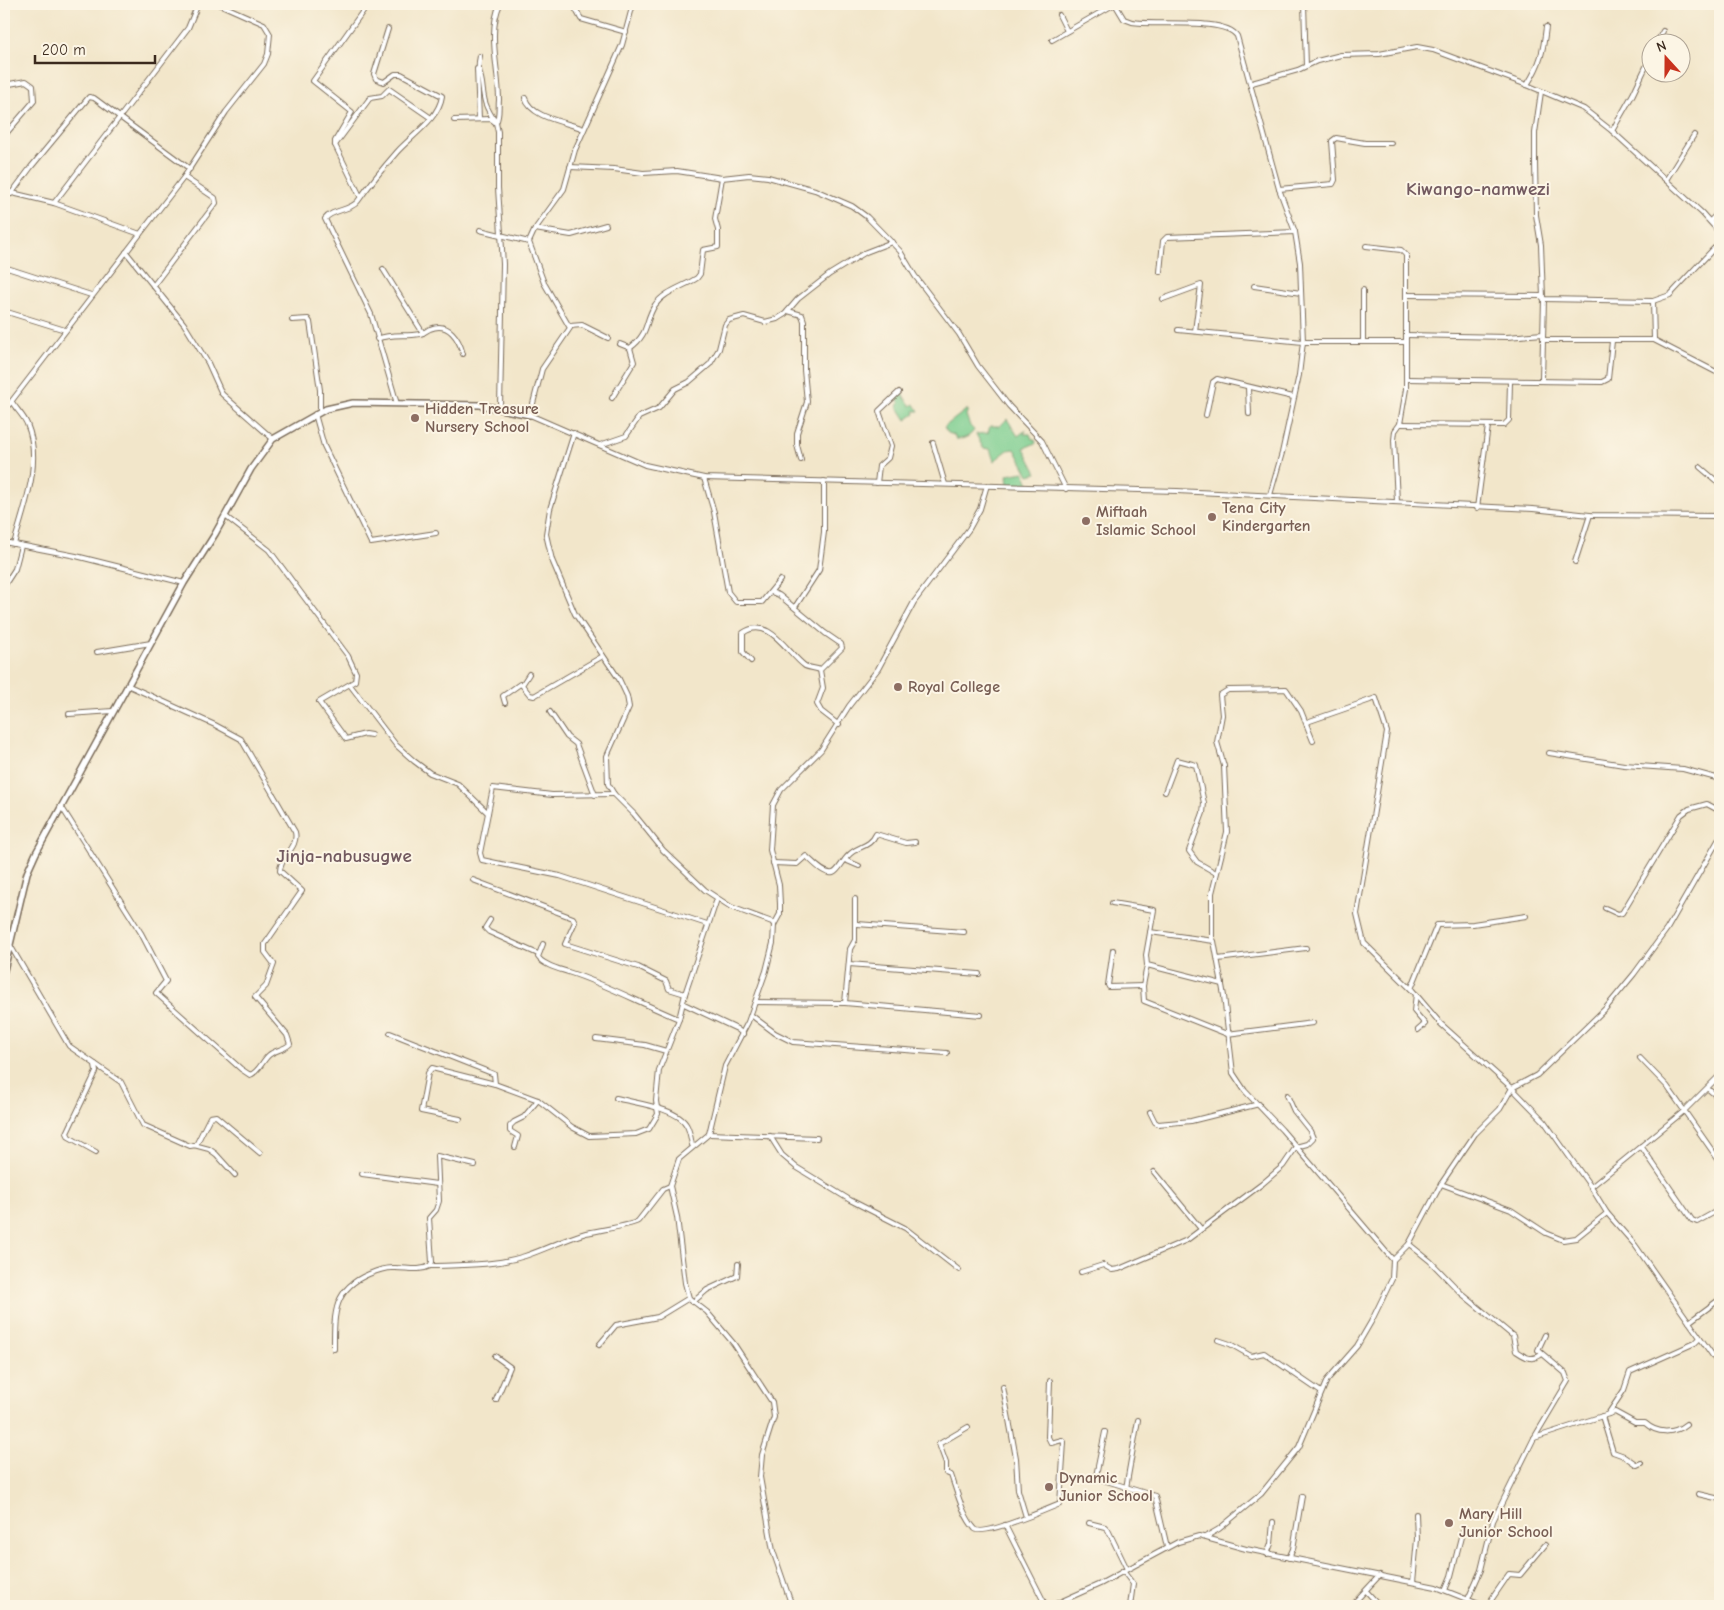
<svg xmlns="http://www.w3.org/2000/svg" width="1724" height="1610" viewBox="0 0 1724 1610" font-family="'Comic Neue',sans-serif">
<style>
.green{fill:#7dce90;stroke:#5c7c57}
.lines{fill:none;stroke-linecap:round;stroke-linejoin:round}
.minor-casing{stroke:#7b6c5a;stroke-width:6}
.tertiary-casing{stroke:#7b6c5a;stroke-width:8}
.minor{stroke:#fff;stroke-width:4}
.tertiary{stroke:#fff;stroke-width:5}
.education-dot{fill:#8d6e63;stroke:#fcf5e5;stroke-width:2}
.labels{text-anchor:middle;dominant-baseline:central;stroke-width:4;stroke-linejoin:round;paint-order:stroke}
.education-label{font-size:16px;font-weight:bold;fill:#785e54;stroke:#fcf5e5;text-anchor:start}
.quarter-label{font-size:19px;font-weight:bold;fill:#735a60;stroke:#fcf5e5}
</style>
<rect width="100%" height="100%" fill="#fcf5e5"/>
<filter id="ink" filterUnits="userSpaceOnUse"><feTurbulence type="fractalNoise" baseFrequency=".02" numOctaves="2"/><feDisplacementMap in="SourceGraphic" scale="10" xChannelSelector="R" yChannelSelector="G"/><feConvolveMatrix kernelMatrix="1 2 1 2 8 2 1 2 1" color-interpolation-filters="sRGB"/></filter>
<filter id="wash" filterUnits="userSpaceOnUse"><feTurbulence type="fractalNoise" baseFrequency=".0096" numOctaves="4" result="noise"/><feDisplacementMap in="SourceGraphic" scale="20" xChannelSelector="R" yChannelSelector="G"/><feGaussianBlur stdDeviation="1.12" result="paint"/><feColorMatrix in="noise" values="0 0 0 0 0 0 0 0 0 0 0 0 0 0 0 0 0 1.4 0 .05"/><feComposite in="paint" operator="in"/></filter>
<g filter="url(#wash)">
<rect width="100%" height="100%" fill="#f2e6ca"/>
<g class="green">
<path d="M901,393L911,406L914,404L919,411H914L915,414L906,420L897,406L900,403L895,397Z"/>
<path d="M966,410H968L966,415L970,426L974,430C971,436 963,440 956,439L954,435L948,433L944,427Z"/>
<path d="M1007,419L1018,436L1026,430L1024,434H1030L1032,439H1035L1036,443L1024,448L1037,473L1029,475L1015,449L1008,450L994,461L990,449L983,448L976,434L988,433L990,426H1000Z"/>
<path d="M1024,472L1030,486L1008,485L1007,475Z"/>
</g>
</g>
<g filter="url(#ink)">
<g class="lines">
<g class="minor-casing">
<g id="minor">
<path d="M633,4L622,45L575,150L564,189L535,229L529,242L544,283L570,328L542,369L530,415L645,465L704,478L1177,491L1533,509L1590,515L1720,516"/>
<path d="M1304,4L1306,66"/>
<path d="M575,8L581,19L626,32"/>
<path d="M1059,15L1067,31"/>
<path d="M388,29L374,74L376,79L384,82L395,74H401L442,96C439,119 411,136 397,152C383,168 370,184 358,201C351,211 332,209 325,219L371,314L397,404"/>
<path d="M1052,40L1115,4L1124,19L1132,22C1155,26 1225,17 1237,36L1279,189L1295,232L1300,263L1303,342L1299,375L1282,453L1270,495"/>
<path d="M1657,42L1663,31"/>
<path d="M480,56C477,69 480,71 482,83C484,102 485,106 496,123C500,115 498,108 499,100C499,69 487,33 500,4"/>
<path d="M477,69L479,119"/>
<path d="M1252,83L1298,70L1317,61L1341,55L1379,54L1417,47L1433,50L1527,85L1584,109L1612,131L1702,213L1720,233"/>
<path d="M4,85L26,81L33,86L34,101L4,136"/>
<path d="M1527,85C1541,63 1543,52 1546,27"/>
<path d="M1541,92L1535,133V162L1536,215L1541,245L1543,297"/>
<path d="M525,98C531,118 566,122 584,129"/>
<path d="M454,120L491,119L496,123L498,132V188L503,264L500,407"/>
<path d="M1612,131L1633,94L1652,54"/>
<path d="M335,145L370,98L382,96L389,89L431,118"/>
<path d="M570,167L614,169L643,173L677,171L722,178L749,175L768,177L815,190L852,206L867,217L900,251L915,276L959,334L978,366L1009,406L1042,441L1066,489"/>
<path d="M1666,180L1694,135"/>
<path d="M1279,189L1333,184L1335,180L1332,141L1336,138L1365,143H1391"/>
<path d="M4,191L54,203L140,234"/>
<path d="M11,194L31,167L89,97L94,98L190,169"/>
<path d="M360,196L335,145V141L352,112L313,81L368,4"/>
<path d="M54,203L188,28L198,4"/>
<path d="M1710,221L1720,211"/>
<path d="M535,229L571,235L606,225"/>
<path d="M480,230L529,242"/>
<path d="M1366,246L1401,250L1406,255V389L1400,424L1395,431L1394,440L1397,502"/>
<path d="M126,252L184,324L208,363L222,394L273,439"/>
<path d="M4,267L91,295"/>
<path d="M383,269L423,333"/>
<path d="M1160,272L1163,241L1167,237L1295,232"/>
<path d="M153,286L216,203L215,198L184,177"/>
<path d="M1254,286L1301,293"/>
<path d="M1363,290V342"/>
<path d="M1406,295L1541,296L1544,299L1653,301L1670,295L1720,242"/>
<path d="M1163,299L1201,285L1195,331"/>
<path d="M1653,301L1654,340"/>
<path d="M4,311L65,330"/>
<path d="M788,311L802,315L804,321V370L807,402L797,433V445L801,460"/>
<path d="M292,320L308,319L310,322L320,390V412"/>
<path d="M570,326L582,325L608,338"/>
<path d="M1178,330L1303,342H1406"/>
<path d="M1406,335L1507,337L1543,334"/>
<path d="M377,339C392,333 405,337 420,334C425,333 427,330 430,329C449,321 459,339 463,354"/>
<path d="M1543,340H1654L1720,374"/>
<path d="M630,348C650,333 644,322 655,305C665,291 683,287 697,278L700,274L703,250L718,247V230L715,219L722,178"/>
<path d="M1407,379L1602,382L1608,379L1612,341"/>
<path d="M1542,380L1544,299"/>
<path d="M1248,387L1249,414"/>
<path d="M612,398L634,362L630,348L620,344"/>
<path d="M12,402C16,409 24,416 27,424C43,462 24,507 14,544"/>
<path d="M4,411L184,177L226,112L264,64L268,54L270,34L264,24L219,4"/>
<path d="M315,414L324,446L371,543L436,533"/>
<path d="M1206,415L1213,382L1217,379L1293,397"/>
<path d="M1400,424L1504,425L1509,420L1510,382"/>
<path d="M574,433L550,509L546,534L552,560L575,614L619,679L627,696L629,707L607,756L608,784L614,794L634,814L663,850L705,890L731,907L772,922L774,925"/>
<path d="M933,443L945,484"/>
<path d="M600,445L626,436L639,417L659,408L675,389L689,382L710,364L719,349L725,325L729,320L744,316L765,322L777,319L785,314L798,299L830,274L866,252L892,242"/>
<path d="M1700,467L1720,484"/>
<path d="M704,478L714,512L728,592L736,602H762L780,580"/>
<path d="M877,483L879,466L888,458L891,446L879,411L899,392"/>
<path d="M1477,508L1488,426"/>
<path d="M225,516L269,550L348,656L356,673L355,681L319,702L346,739L365,734L371,735"/>
<path d="M4,542L76,556L184,583"/>
<path d="M1575,562L1590,515"/>
<path d="M4,586L15,569L21,546"/>
<path d="M771,592L779,595L825,633L841,644L842,648L820,670L823,688L817,704L821,711L839,725"/>
<path d="M795,607L819,570L824,532V481"/>
<path d="M97,652L151,643"/>
<path d="M751,661L743,652V633C769,615 787,653 805,666C809,668 816,668 820,670"/>
<path d="M529,674L522,685L530,695L534,696L603,656"/>
<path d="M350,685L396,745L414,761L430,773L458,784L488,813"/>
<path d="M505,703L503,696L520,684L522,685"/>
<path d="M550,712L567,737L576,744L595,795"/>
<path d="M69,714L113,711"/>
<path d="M1307,722L1376,698L1387,732L1357,914L1364,943L1413,991L1441,1024L1512,1088L1544,1121L1591,1187L1684,1111L1720,1075"/>
<path d="M1549,753L1624,765L1683,769L1720,779"/>
<path d="M1165,792L1177,760L1196,765L1204,803L1203,813L1189,851L1197,862L1216,873"/>
<path d="M614,794L552,795L493,788L480,853L482,860L560,876L707,924"/>
<path d="M61,806L141,933L166,981L156,993L241,1069L250,1075C259,1072 262,1061 269,1055C275,1050 284,1050 290,1044L287,1035L255,997L266,986L274,964L265,952V944L302,891L280,871C280,856 299,848 295,832L241,739L215,725L127,685"/>
<path d="M845,860L859,866"/>
<path d="M773,863L797,864L806,856C813,862 824,875 833,873C838,872 844,859 848,856C856,846 870,848 876,834L906,843L915,842"/>
<path d="M473,880L573,918L575,922L565,944L638,967L666,981L669,989L685,994"/>
<path d="M1112,903L1154,910L1146,955L1147,965L1222,984"/>
<path d="M1605,908L1618,914L1622,913L1681,815L1689,809L1707,804L1720,811"/>
<path d="M490,920L485,928L489,932L538,954"/>
<path d="M857,924L964,932"/>
<path d="M1150,932L1214,941L1224,996L1233,1073L1245,1091L1282,1130L1393,1260"/>
<path d="M1212,940V893L1227,832L1224,766L1217,742L1222,715L1220,695L1228,690L1286,689L1301,711L1313,741"/>
<path d="M543,944L538,957C543,965 559,969 568,972C606,984 642,1004 679,1019"/>
<path d="M10,945L69,1046L121,1082L143,1125L190,1146L196,1145L210,1117L216,1116L260,1153"/>
<path d="M1113,950L1108,985L1109,987L1143,986"/>
<path d="M1218,959L1306,948"/>
<path d="M849,964L979,974"/>
<path d="M1147,965L1143,986L1144,1001L1227,1034L1313,1023"/>
<path d="M1411,989L1437,925L1473,924L1526,916"/>
<path d="M1416,994L1414,1011L1425,1024L1418,1030"/>
<path d="M756,1002L845,1003L981,1015"/>
<path d="M845,1003L850,949L855,940V899"/>
<path d="M684,1004L737,1029L743,1034"/>
<path d="M751,1015L775,1033L793,1042L947,1053"/>
<path d="M390,1033L494,1074L495,1084L538,1100L572,1127L589,1136L636,1134L649,1129L658,1114L656,1101L659,1070L679,1019L685,994L717,899"/>
<path d="M596,1039L645,1045L666,1051"/>
<path d="M1640,1058L1667,1086L1720,1162"/>
<path d="M95,1064L96,1072L67,1133L69,1137L96,1152"/>
<path d="M1708,1089L1720,1099"/>
<path d="M616,1098C634,1103 679,1108 687,1126C690,1132 691,1139 692,1145"/>
<path d="M1150,1112L1155,1122L1158,1124L1191,1121L1259,1104"/>
<path d="M460,1119L421,1111L428,1073L432,1068L495,1084"/>
<path d="M709,1134L817,1138"/>
<path d="M770,1136L782,1155L796,1167L850,1200L905,1228L959,1270"/>
<path d="M194,1145L209,1149L216,1154L235,1175"/>
<path d="M1641,1146L1692,1220L1697,1222L1715,1212L1720,1214"/>
<path d="M515,1147L518,1136L510,1131V1126L514,1122L524,1117L538,1100"/>
<path d="M1154,1172L1201,1229"/>
<path d="M362,1174L437,1184"/>
<path d="M1441,1184L1511,1210L1546,1233L1563,1240L1576,1238L1607,1213"/>
<path d="M1591,1187L1607,1213L1635,1245L1720,1366"/>
<path d="M1409,1244L1430,1261L1461,1293L1513,1336L1516,1351C1525,1357 1532,1362 1542,1354"/>
<path d="M430,1266L432,1262L429,1218L436,1210L439,1201L437,1156L475,1165"/>
<path d="M1081,1272L1103,1265L1112,1270L1119,1269L1187,1240L1262,1184L1283,1166L1296,1147L1307,1144L1313,1138L1310,1131L1294,1111L1287,1095"/>
<path d="M693,1302L707,1290L737,1276L738,1264"/>
<path d="M1689,1322L1720,1299"/>
<path d="M1218,1340L1230,1344L1251,1356L1264,1353L1321,1392"/>
<path d="M599,1345L616,1325L658,1317L689,1298"/>
<path d="M334,1349C334,1314 333,1289 369,1274C376,1271 384,1268 392,1268C404,1267 419,1272 430,1266C462,1265 494,1266 525,1256C546,1249 565,1239 586,1233C596,1231 633,1225 638,1221L663,1189L670,1186"/>
<path d="M495,1356L510,1367L496,1400"/>
<path d="M1003,1387L1016,1458L1018,1490L1026,1517"/>
<path d="M1608,1414L1624,1390L1630,1372L1695,1343L1700,1338"/>
<path d="M1602,1416L1613,1452L1624,1456L1637,1465L1641,1463"/>
<path d="M968,1427L939,1444L946,1463V1473L951,1475C957,1492 963,1516 975,1529C983,1537 1048,1509 1060,1504L1064,1442L1062,1440L1051,1443L1048,1437L1050,1381"/>
<path d="M1105,1432L1096,1476L1100,1479L1155,1496L1167,1547"/>
<path d="M1534,1438L1615,1412L1635,1423H1645C1657,1434 1674,1434 1686,1424"/>
<path d="M1126,1488L1138,1420"/>
<path d="M1698,1494L1720,1499"/>
<path d="M1089,1523L1105,1527L1108,1530L1127,1569"/>
<path d="M1005,1525L1046,1606"/>
<path d="M1205,1537L1219,1529L1261,1494L1299,1447L1327,1380L1357,1346L1371,1322L1392,1279L1393,1260L1409,1244L1441,1184L1475,1134L1500,1109L1512,1088L1537,1075L1605,1009L1634,974L1667,929L1720,837"/>
<path d="M1267,1554L1271,1544L1273,1522"/>
<path d="M1289,1558L1293,1549L1302,1496"/>
<path d="M1123,1571L1133,1584L1130,1606"/>
<path d="M1413,1582L1417,1539L1416,1514"/>
<path d="M1445,1590L1451,1576L1462,1533"/>
<path d="M1367,1592L1380,1606"/>
<path d="M1468,1599L1481,1570L1493,1521L1534,1438L1568,1381L1565,1373L1538,1350L1545,1335"/>
<path d="M792,1606L773,1551L760,1477L762,1455L774,1417L772,1402L734,1344L707,1312L689,1298L685,1283L677,1217L670,1186L679,1159L709,1134L725,1066L748,1022L766,971L773,943L774,925L780,914V904L779,885L770,850L773,805L781,790L821,750L849,706L878,669L914,602L969,529L980,509L987,485"/>
<path d="M1051,1606L1100,1584L1178,1542L1199,1536L1246,1549L1436,1587L1484,1606"/>
<path d="M1351,1606L1380,1575"/>
<path d="M1487,1606L1509,1574L1520,1575L1545,1545"/>
<path d="M1713,1606L1720,1599"/>
</g>
</g>
<g class="tertiary-casing">
<path id="tertiary" d="M4,970L27,873L36,853L184,583L215,534L251,469L273,439L326,409L353,403L480,405L530,415"/>
</g>
<use href="#minor" class="minor"/>
<use href="#tertiary" class="tertiary"/>
</g>
</g>
<g class="education-dot">
<circle cx="415" cy="418" r="5"/>
<circle cx="1212" cy="517" r="5"/>
<circle cx="1086" cy="521" r="5"/>
<circle cx="898" cy="687" r="5"/>
<circle cx="1049" cy="1487" r="5"/>
<circle cx="1449" cy="1523" r="5"/>
</g>
<g class="labels">
<g class="education-label">
<text x="425" y="409">Hidden Treasure<tspan x="425" dy="18">Nursery School</tspan></text>
<text x="1222" y="508">Tena City<tspan x="1222" dy="18">Kindergarten</tspan></text>
<text x="1096" y="512">Miftaah<tspan x="1096" dy="18">Islamic School</tspan></text>
<text x="908" y="687">Royal College</text>
<text x="1059" y="1478">Dynamic<tspan x="1059" dy="18">Junior School</tspan></text>
<text x="1459" y="1514">Mary Hill<tspan x="1459" dy="18">Junior School</tspan></text>
</g>
<g class="quarter-label">
<text x="1478" y="189">Kiwango-namwezi</text>
<text x="344" y="856">Jinja-nabusugwe</text>
</g>
</g>
<rect width="1724" height="1610" fill="none" stroke="#fcf5e5" stroke-width="20"/>
<g transform="translate(1666 58) rotate(339)"><circle r="24" fill="#fcf5e5" stroke="#afa495"/>
<path d="M0-4L9 19L0 12L-9 19Z" fill="#c8321e"/>
<text y="-8" font-size="14" font-weight="bold" text-anchor="middle" fill="#3b2a1e">N</text>
</g>
<path d="M35 55v8h120v-8" fill="none" stroke="#3b2a1e" stroke-width="2.5"/>
<text x="42" y="55" font-size="15" fill="#3b2a1e" stroke="#fcf5e5" stroke-width="4" paint-order="stroke">200 m</text>
</svg>
